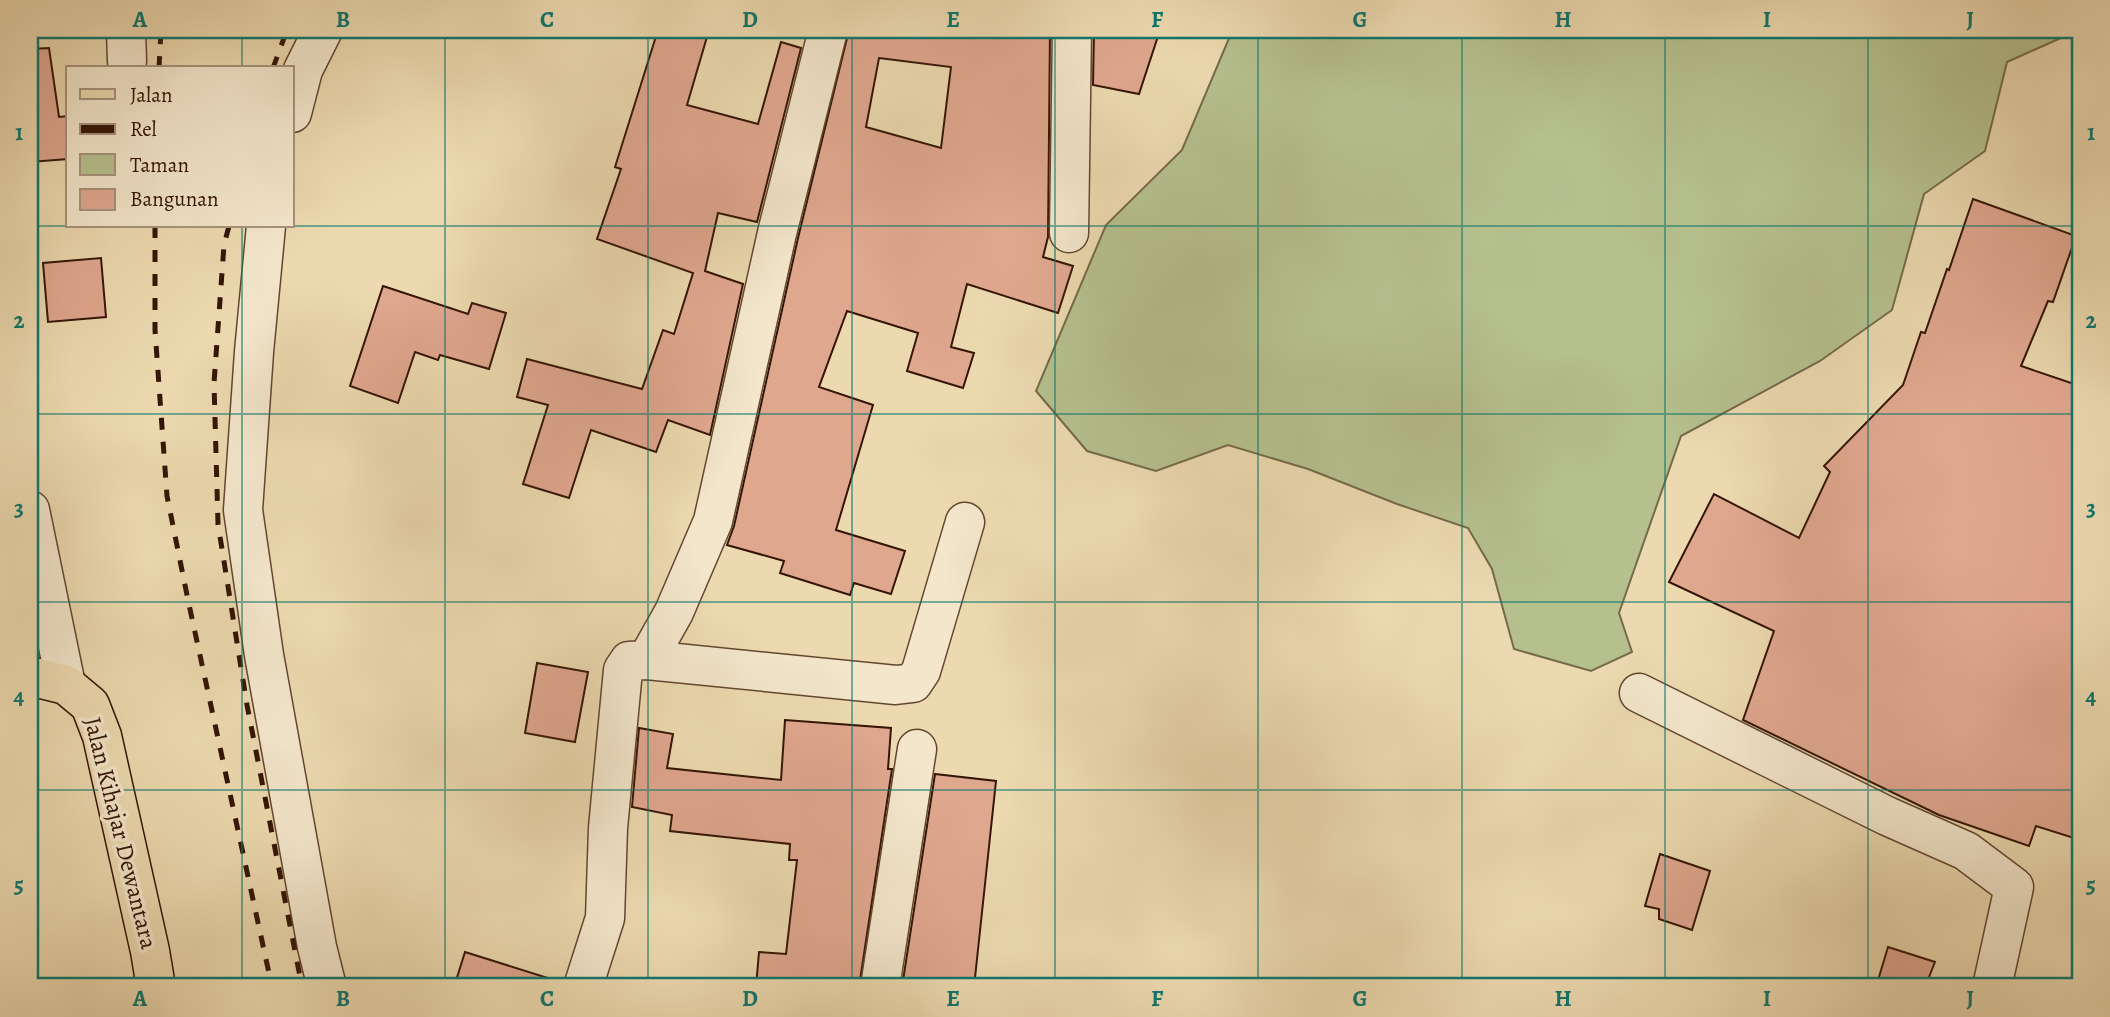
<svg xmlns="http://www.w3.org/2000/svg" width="2110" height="1017" viewBox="0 0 2110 1017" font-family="Alegreya,serif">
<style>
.green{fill:#b5c08d;stroke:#756a4a;stroke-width:2}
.building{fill:#e0a78f;stroke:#351506;stroke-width:2;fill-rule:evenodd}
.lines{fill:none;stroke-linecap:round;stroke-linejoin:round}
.street-casing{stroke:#634630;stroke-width:41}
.primary-casing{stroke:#351506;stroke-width:41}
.street{stroke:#f3e6cb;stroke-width:38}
.primary{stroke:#ecd9af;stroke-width:38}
.rail{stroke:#351506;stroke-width:5;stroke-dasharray:12 12;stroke-linecap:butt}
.grid{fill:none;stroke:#0f766e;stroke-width:2;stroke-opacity:0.55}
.labels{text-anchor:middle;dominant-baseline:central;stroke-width:7;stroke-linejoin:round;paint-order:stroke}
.street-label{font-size:24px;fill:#351506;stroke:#f3e6cb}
.neatline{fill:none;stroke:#0f766e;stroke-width:2.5}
.grid-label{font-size:23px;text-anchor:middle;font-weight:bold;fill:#0f766e}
</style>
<rect width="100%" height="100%" fill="#ecd9af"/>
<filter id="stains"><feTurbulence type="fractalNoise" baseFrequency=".00286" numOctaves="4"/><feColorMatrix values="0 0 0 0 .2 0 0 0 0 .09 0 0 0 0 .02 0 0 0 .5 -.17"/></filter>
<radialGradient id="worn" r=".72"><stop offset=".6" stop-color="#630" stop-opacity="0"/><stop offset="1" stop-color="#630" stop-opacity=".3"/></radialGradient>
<path class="green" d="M1218,30H2080V43L2072,33L2007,62L1985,151L1924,194L1892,310L1820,361L1681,436L1619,613L1632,652L1591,671L1514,649L1492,569L1468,528L1397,504L1308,469L1228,445L1156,471L1087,451L1036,391L1106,225L1182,150L1230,36Z"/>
<g class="building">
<path d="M658,30H709L687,105L758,124L781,42L801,48L757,222L718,213L705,271L743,284L710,435L668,420L656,452L591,430L569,498L523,484L548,405L517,397L527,359L642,389L663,330L674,334L693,273L597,239L621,169L615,167Z"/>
<path d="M849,30H983L1032,36L1036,30H1050L1048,237L1043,257L1073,266L1058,313L967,284L951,347L974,353L963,388L907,371L918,333L847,311L819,387L873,405L836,530L905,551L891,594L854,583L850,595L780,573L784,561L727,545L734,526L798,238ZM879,58L951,67L941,148L866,127Z"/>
<path d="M1094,30H1160L1139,94L1093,85Z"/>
<path d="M49,48L59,117L68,116V159L30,162V49Z"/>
<path d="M1973,199L2076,236L2053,302L2048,301L2021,366L2080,386V840L2036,826L2029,846L1939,815L1743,720L1774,631L1669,582L1714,494L1799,538L1830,472L1824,466L1903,385L1921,332L1925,333L1947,269L1949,270Z"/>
<path d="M101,258L106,317L48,322L43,263Z"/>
<path d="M383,286L468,314L472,303L506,313L489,369L440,355L438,360L415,352L398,403L350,386Z"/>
<path d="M537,663L588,672L575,742L525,733Z"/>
<path d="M785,720L891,728L888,769H892L859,987H756L759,952L786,954L797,860H789L790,844L670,831L672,815L632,807L639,728L673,734L667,768L781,780Z"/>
<path d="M935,774L996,781L974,987H902Z"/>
<path d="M1660,854L1710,871L1692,930L1659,919V909L1645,906Z"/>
<path d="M1888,947L1935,962L1925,987H1876Z"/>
<path d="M465,952L554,980L553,987H454Z"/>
</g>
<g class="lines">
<g class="street-casing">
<g id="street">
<path d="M126,30L127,61"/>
<path d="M292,113L303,70L323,30"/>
<path d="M266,226L254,352L243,510L264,655L317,947L327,987"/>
<path d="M1069,233L1072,30"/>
<path d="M30,510L66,685"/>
<path d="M647,660L896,685L913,683L921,671L965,522"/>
<path d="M1639,693L1887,816L1966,851L2014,887L1992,987"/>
<path d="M583,987L605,918L608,828L623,670L629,661L647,660L674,612L713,521L777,233L828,30"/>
<path d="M880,987L917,749"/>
</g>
</g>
<g class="primary-casing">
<path id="primary" d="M30,676L66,685L90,705L102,736L150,951L156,987"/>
</g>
<use href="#street" class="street"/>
<use href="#primary" class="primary"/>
<g class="rail">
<path d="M159,68L161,30"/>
<path d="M273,68L287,30"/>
<path d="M155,226V330L167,496L188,600L272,987"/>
<path d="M229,226L224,245L214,383L218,524L247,705L302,987"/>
</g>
</g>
<path class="grid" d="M242,30V68M445,30V987M648,30V987M852,30V987M1055,30V987M1258,30V987M1462,30V987M1665,30V987M1868,30V987M30,226H2080M242,226V987M30,414H2080M30,602H2080M30,790H2080"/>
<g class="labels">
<g class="street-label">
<text transform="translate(121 833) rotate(76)">Jalan Kihajar Dewantara</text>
</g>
</g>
<rect width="2110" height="1017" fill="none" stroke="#ecd9af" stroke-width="77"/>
<rect x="66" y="66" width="228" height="161" fill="#f3e6cb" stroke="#a7927c" stroke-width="2"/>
<rect x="80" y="89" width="35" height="10" fill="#ecd9af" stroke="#a7927c" stroke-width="2"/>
<text x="130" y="102" font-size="21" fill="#351506">Jalan</text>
<rect x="80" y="124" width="35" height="10" fill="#351506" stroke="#a7927c" stroke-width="2"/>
<text x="130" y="136" font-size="21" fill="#351506">Rel</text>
<rect x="80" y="154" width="35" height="21" fill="#b5c08d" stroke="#a7927c" stroke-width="2"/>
<text x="130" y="172" font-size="21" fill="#351506">Taman</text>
<rect x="80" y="189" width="35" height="21" fill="#e0a78f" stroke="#a7927c" stroke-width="2"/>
<text x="130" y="206" font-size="21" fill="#351506">Bangunan</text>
<rect x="38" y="38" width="2034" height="940" class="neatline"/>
<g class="grid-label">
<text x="140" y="27">A</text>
<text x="343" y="27">B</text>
<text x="547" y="27">C</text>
<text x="750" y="27">D</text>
<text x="953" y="27">E</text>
<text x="1157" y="27">F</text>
<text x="1360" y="27">G</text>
<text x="1563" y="27">H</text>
<text x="1767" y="27">I</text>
<text x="1970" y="27">J</text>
<text x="19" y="140">1</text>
<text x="2091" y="140">1</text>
<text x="19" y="328">2</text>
<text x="2091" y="328">2</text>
<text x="19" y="516">3</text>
<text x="2091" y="516">3</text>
<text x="19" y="704">4</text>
<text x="2091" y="704">4</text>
<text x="19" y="892">5</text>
<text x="2091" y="892">5</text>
<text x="140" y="1006">A</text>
<text x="343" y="1006">B</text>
<text x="547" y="1006">C</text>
<text x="750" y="1006">D</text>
<text x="953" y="1006">E</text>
<text x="1157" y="1006">F</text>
<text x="1360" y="1006">G</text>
<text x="1563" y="1006">H</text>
<text x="1767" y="1006">I</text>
<text x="1970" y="1006">J</text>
</g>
<rect width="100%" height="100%" filter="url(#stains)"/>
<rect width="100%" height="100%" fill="url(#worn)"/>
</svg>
